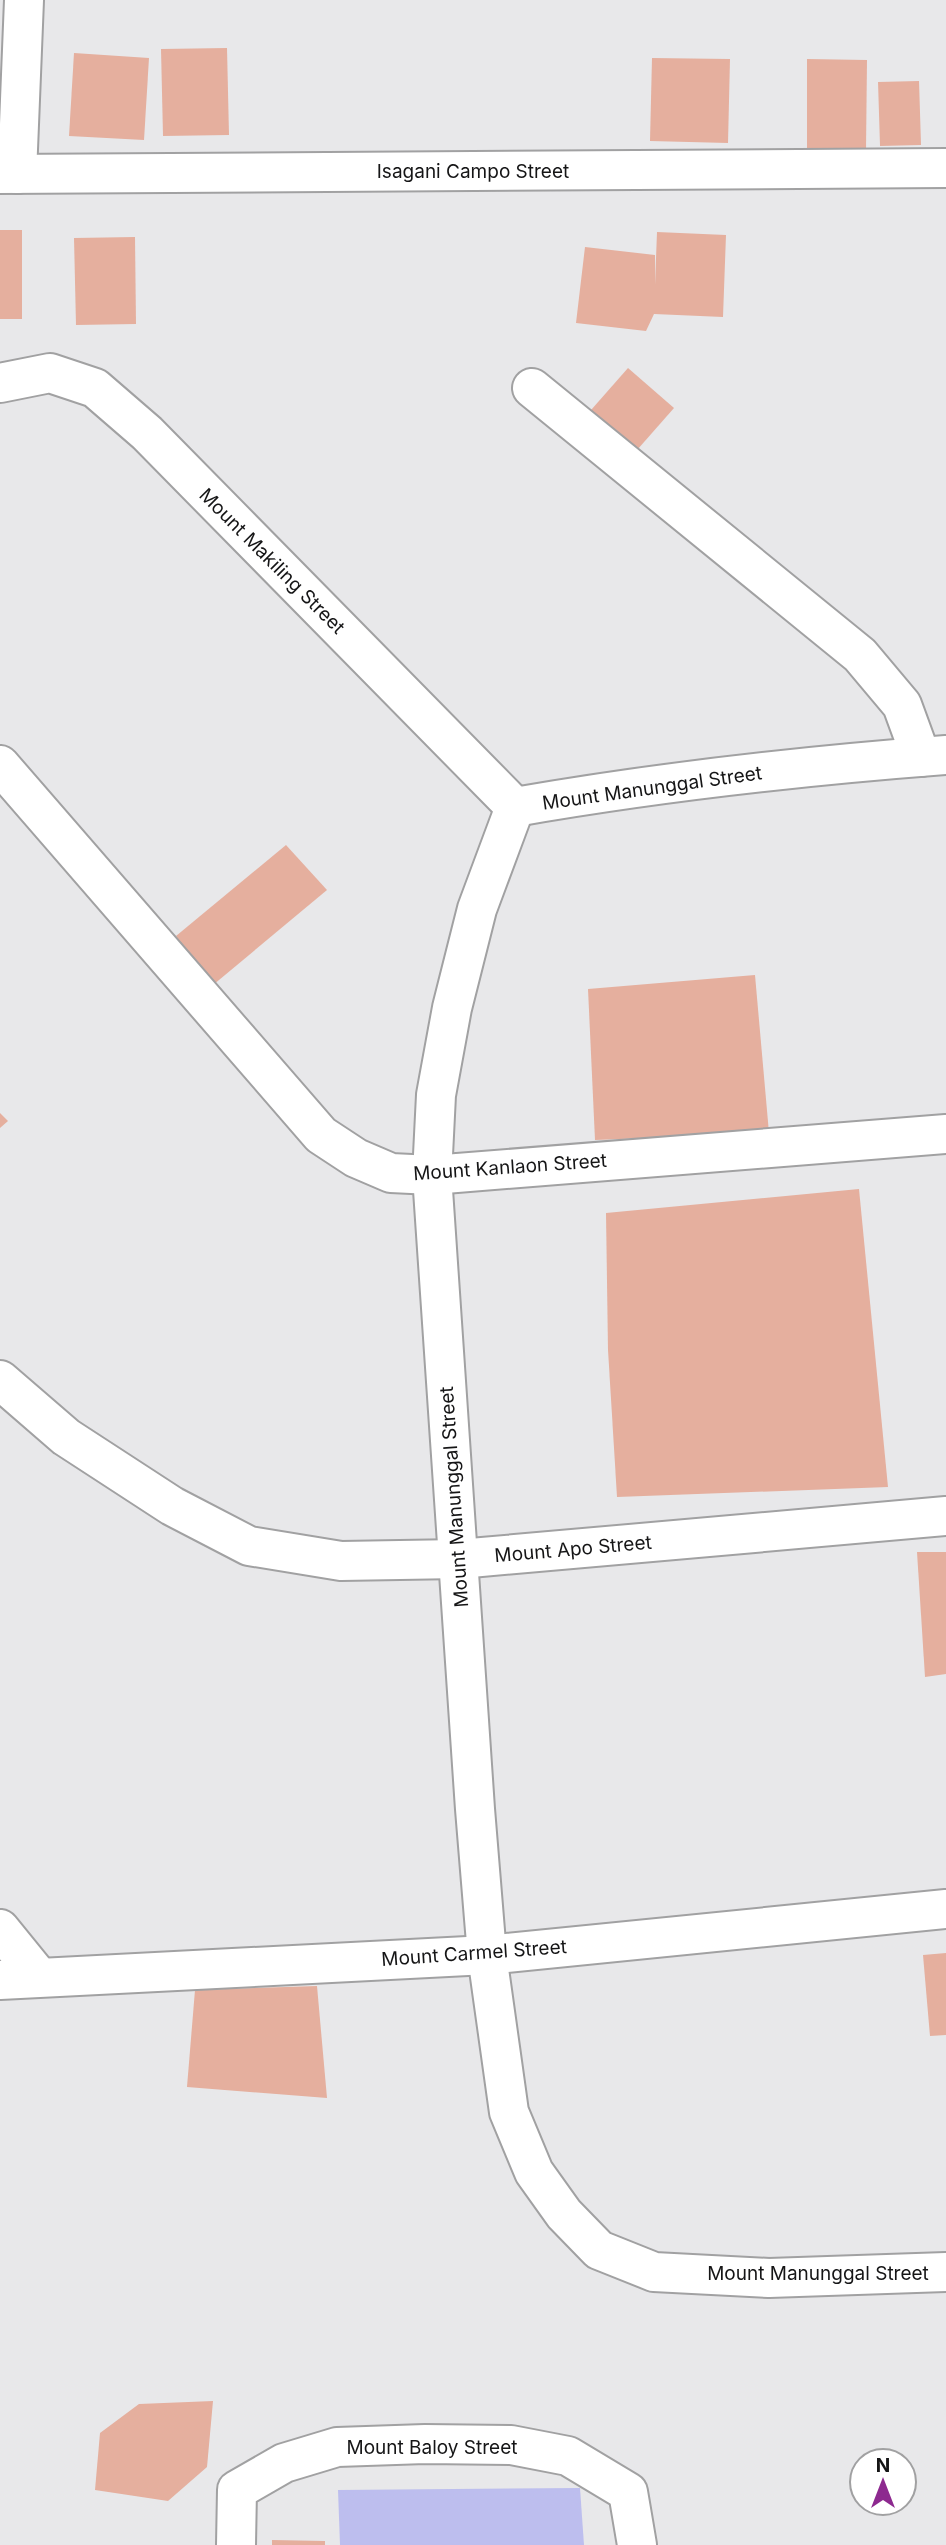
<svg xmlns="http://www.w3.org/2000/svg" width="946" height="2545" viewBox="0 0 946 2545" font-family="Inter,sans-serif">
<style>
.green{fill:#bdbeee}
.building{fill:#e5af9e}
.lines{fill:none;stroke-linecap:round;stroke-linejoin:round}
.minor-casing{stroke:#a1a1a2;stroke-width:42}
.minor{stroke:#fff;stroke-width:38}
.labels{text-anchor:middle;dominant-baseline:central;stroke-width:5;stroke-linejoin:round;paint-order:stroke}
.street-label{font-size:19px;fill:#151516;stroke:#fff}
</style>
<rect width="100%" height="100%" fill="#e8e8ea"/>
<path class="green" d="M580,2488L584,2545H340L338,2490Z"/>
<g class="building">
<path d="M227,48L229,135L163,136L161,49Z"/>
<path d="M74,53L149,58L144,140L69,136Z"/>
<path d="M652,58L730,59L728,143L650,141Z"/>
<path d="M807,59L867,60L866,150H807Z"/>
<path d="M919,81L921,145L880,146L878,82Z"/>
<rect x="0" y="230" width="22" height="89"/>
<path d="M657,232L726,235L723,317L654,314L646,331L576,323L585,247L655,255V285Z"/>
<path d="M135,237L136,324L76,325L74,238Z"/>
<path d="M628,368L674,408L630,458L584,418Z"/>
<path d="M286,845L327,890L213,985L190,958L176,936Z"/>
<path d="M755,975L769,1133L595,1140L588,989Z"/>
<path d="M0,1113L8,1121L0,1128Z"/>
<path d="M859,1189L888,1487L617,1497L608,1350L606,1213Z"/>
<path d="M917,1552H946V1674L925,1677Z"/>
<path d="M946,1953V2035L930,2036L923,1955Z"/>
<path d="M317,1986L327,2098L187,2087L195,1990Z"/>
<path d="M213,2401L207,2467L168,2501L95,2490L100,2433L139,2404Z"/>
<path d="M272,2540L325,2541V2545H272Z"/>
</g>
<g class="lines">
<g class="minor-casing">
<g id="minor">
<path d="M0,174L946,168"/>
<path d="M17,174L24,0"/>
<path d="M0,383L50,373L95,388L147,433L515,807"/>
<path d="M532,388L860,655L902,705L921,757"/>
<path d="M0,765L321,1135L356,1158L391,1173L432,1175L946,1134"/>
<path d="M515,807L477,909L452,1008L436,1095L432,1175L475,1809L487,1955L509,2112L534,2172L564,2214L599,2250L654,2272L769,2278L946,2272"/>
<path d="M515,807C658,782 802,766 946,755"/>
<path d="M0,1380L66,1437L172,1506L249,1546L341,1561L459,1559L946,1516"/>
<path d="M0,1929L39,1977"/>
<path d="M0,1980L487,1955L946,1909"/>
<path d="M236,2545L237,2490L284,2463L337,2447L425,2444L511,2445L568,2456L628,2492L637,2545"/>
</g>
</g>
<use href="#minor" class="minor"/>
</g>
<g class="labels">
<g class="street-label">
<text x="473" y="171">Isagani Campo Street</text>
<text transform="translate(272 561) rotate(45)">Mount Makiling Street</text>
<text transform="translate(652 788) rotate(-8)">Mount Manunggal Street</text>
<text transform="translate(510 1167) rotate(-4)">Mount Kanlaon Street</text>
<text transform="translate(454 1497) rotate(-94)">Mount Manunggal Street</text>
<text transform="translate(573 1549) rotate(-5)">Mount Apo Street</text>
<text transform="translate(474 1953) rotate(-4)">Mount Carmel Street</text>
<text x="818" y="2273">Mount Manunggal Street</text>
<text x="432" y="2447">Mount Baloy Street</text>
</g>
</g>
<g transform="translate(883 2482)"><circle r="33" fill="#ffffff" stroke="#a1a1a2" stroke-width="2"/>
<path d="M0-5L12 26L0 18L-12 26Z" fill="#8d298f"/>
<text y="-10" font-size="19" font-weight="bold" text-anchor="middle" fill="#151516">N</text>
</g>
</svg>
